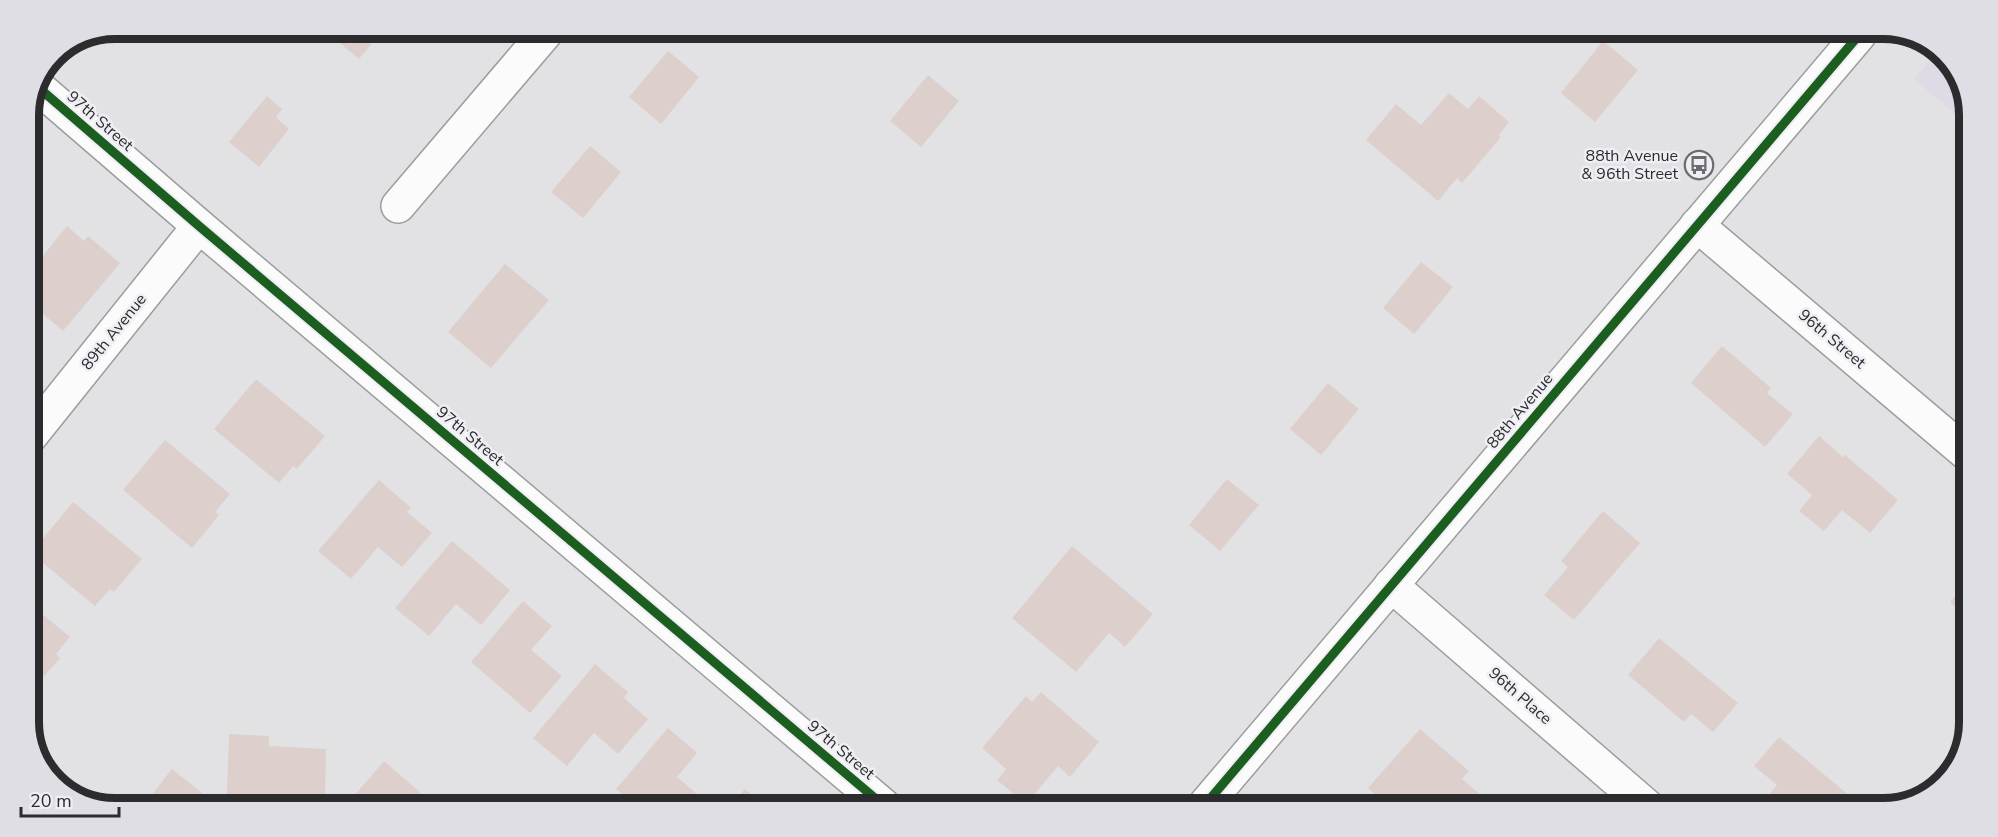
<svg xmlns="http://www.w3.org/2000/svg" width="1998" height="837" viewBox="0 0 1998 837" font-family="'Nunito Sans',sans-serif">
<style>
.commercial{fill:#e0dae6}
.building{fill:#ddd0cc}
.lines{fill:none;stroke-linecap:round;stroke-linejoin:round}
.street-casing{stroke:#9d9d9f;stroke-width:36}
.secondary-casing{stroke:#9d9d9f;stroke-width:36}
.street{stroke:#fbfbfb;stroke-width:33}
.secondary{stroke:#fbfbfb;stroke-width:33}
.cycleway-casing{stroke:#eeeef4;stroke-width:13}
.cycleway{stroke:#1b5e20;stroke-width:9}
.labels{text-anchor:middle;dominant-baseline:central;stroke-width:5;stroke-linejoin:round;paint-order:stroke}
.street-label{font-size:16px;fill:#2c2c2e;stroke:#eeeef4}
.poi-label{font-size:16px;fill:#2c2c2e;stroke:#eeeef4;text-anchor:end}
.rim{fill:none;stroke:#2c2c2e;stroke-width:8}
</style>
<rect width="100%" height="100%" fill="#e2e2e5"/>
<path class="commercial" d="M1938,52L1952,63L1969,109V125L1914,79Z"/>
<g class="building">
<path d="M333,29H384L359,59L329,34Z"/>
<path d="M1603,41L1638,70L1595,122L1561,93Z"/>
<path d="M668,51L699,77L661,124L629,97Z"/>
<path d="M928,75L959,101L921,147L890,121Z"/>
<path d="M1449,93L1468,109L1479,96L1509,122L1498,136L1501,137L1462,183L1457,178L1438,201L1366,140L1396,104L1421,125Z"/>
<path d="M267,96L282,109L276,117L289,129L259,167L229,142Z"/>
<path d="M590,146L621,172L583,218L551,192Z"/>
<path d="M67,226L84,241L88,236L120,263L63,331L29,302V273Z"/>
<path d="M1421,262L1453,287L1414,334L1383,308Z"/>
<path d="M505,264L549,300L491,368L448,332Z"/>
<path d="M1722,346L1771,388L1767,393L1793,414L1765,447L1691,383Z"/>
<path d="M256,379L325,436L297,469L293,466L279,483L214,429Z"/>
<path d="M1328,383L1359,409L1321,455L1290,429Z"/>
<path d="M1819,436L1843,457L1845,455L1898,500L1870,533L1842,510L1824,531L1799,511L1812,495L1787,474Z"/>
<path d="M165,440L230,494L215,512L219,515L192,548L123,490Z"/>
<path d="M1227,479L1259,505L1220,551L1189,525Z"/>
<path d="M379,480L411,508L407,512L432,533L402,567L378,547L351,579L318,551Z"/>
<path d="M73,502L142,559L114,592L110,589L95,606L31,553Z"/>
<path d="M1603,511L1640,543L1574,620L1544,595L1568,567L1561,561Z"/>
<path d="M452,541L510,590L481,625L456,604L429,636L395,608Z"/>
<path d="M1072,546L1153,614L1125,647L1109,633L1076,672L1012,618Z"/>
<path d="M1965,585L1964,615L1950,602Z"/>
<path d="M523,601L552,626L531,650L562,676L530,713L471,662Z"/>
<path d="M29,603L70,637L56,654L60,658L32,690L29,688Z"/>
<path d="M1659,638L1738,703L1713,732L1691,714L1684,722L1628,675Z"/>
<path d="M595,664L628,692L624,698L648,719L618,754L594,733L567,766L533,738Z"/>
<path d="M1041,692L1099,742L1070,777L1058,766L1026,804L997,780L1006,769L982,748L1026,696L1032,702Z"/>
<path d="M668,728L697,753L677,777L707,803L706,804H634L616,789Z"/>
<path d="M1420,729L1469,771L1462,779L1484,798L1476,807H1435L1426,799L1419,807H1389L1368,788Z"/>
<path d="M229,734L269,736V746L326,749L325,797L227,794Z"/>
<path d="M1779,737L1857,802L1852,808H1789L1770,793L1777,785L1754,766Z"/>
<path d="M384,761L432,803H348Z"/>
<path d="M172,769L207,797L203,802H146Z"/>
<path d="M745,789L763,804H732Z"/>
</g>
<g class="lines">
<g class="street-casing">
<g id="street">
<path d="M39,88L199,226L883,805"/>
<path d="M398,206L548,30"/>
<path d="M1697,225L1966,453"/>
<path d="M29,438L199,226"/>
<path d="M1391,585L1649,808"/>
</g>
</g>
<g class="secondary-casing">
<path id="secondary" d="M1204,806L1859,35"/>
</g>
<use href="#street" class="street"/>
<use href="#secondary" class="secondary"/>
<g class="cycleway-casing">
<g id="cycleway">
<path d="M39,88L199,226L883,805"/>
<path d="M1204,806L1859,35"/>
</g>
</g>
<use href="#cycleway" class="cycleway"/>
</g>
<defs>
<g id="bus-ring" transform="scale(1.5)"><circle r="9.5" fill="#eeeef4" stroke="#6c6c6e" stroke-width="1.5"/><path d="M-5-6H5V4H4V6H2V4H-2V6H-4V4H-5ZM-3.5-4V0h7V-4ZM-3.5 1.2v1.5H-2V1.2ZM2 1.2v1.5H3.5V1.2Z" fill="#6c6c6e"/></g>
</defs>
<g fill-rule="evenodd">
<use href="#bus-ring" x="1699" y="165"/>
</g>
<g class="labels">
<g class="street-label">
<text transform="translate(100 121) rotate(41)">97th Street</text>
<text transform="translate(114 332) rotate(-51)">89th Avenue</text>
<text transform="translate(1832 339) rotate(40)">96th Street</text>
<text transform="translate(1520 411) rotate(-50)">88th Avenue</text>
<text transform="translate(470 436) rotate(40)">97th Street</text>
<text transform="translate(1520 696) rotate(41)">96th Place</text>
<text transform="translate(841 750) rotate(40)">97th Street</text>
</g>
<g class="poi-label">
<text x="1678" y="156">88th Avenue<tspan x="1678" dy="18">&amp; 96th Street</tspan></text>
</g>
</g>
<path d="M0 0H1998V837H0ZM115 39H1883A76 76 0 0 1 1959 115V722A76 76 0 0 1 1883 798H115A76 76 0 0 1 39 722V115A76 76 0 0 1 115 39Z" fill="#dedee4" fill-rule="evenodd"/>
<path class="rim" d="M115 39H1883A76 76 0 0 1 1959 115V722A76 76 0 0 1 1883 798H115A76 76 0 0 1 39 722V115A76 76 0 0 1 115 39Z"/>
<path d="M21 807v9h98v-9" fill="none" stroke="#2c2c2e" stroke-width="3"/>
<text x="30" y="807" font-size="18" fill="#2c2c2e" stroke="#eeeef4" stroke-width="4.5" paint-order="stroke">20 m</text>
</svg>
